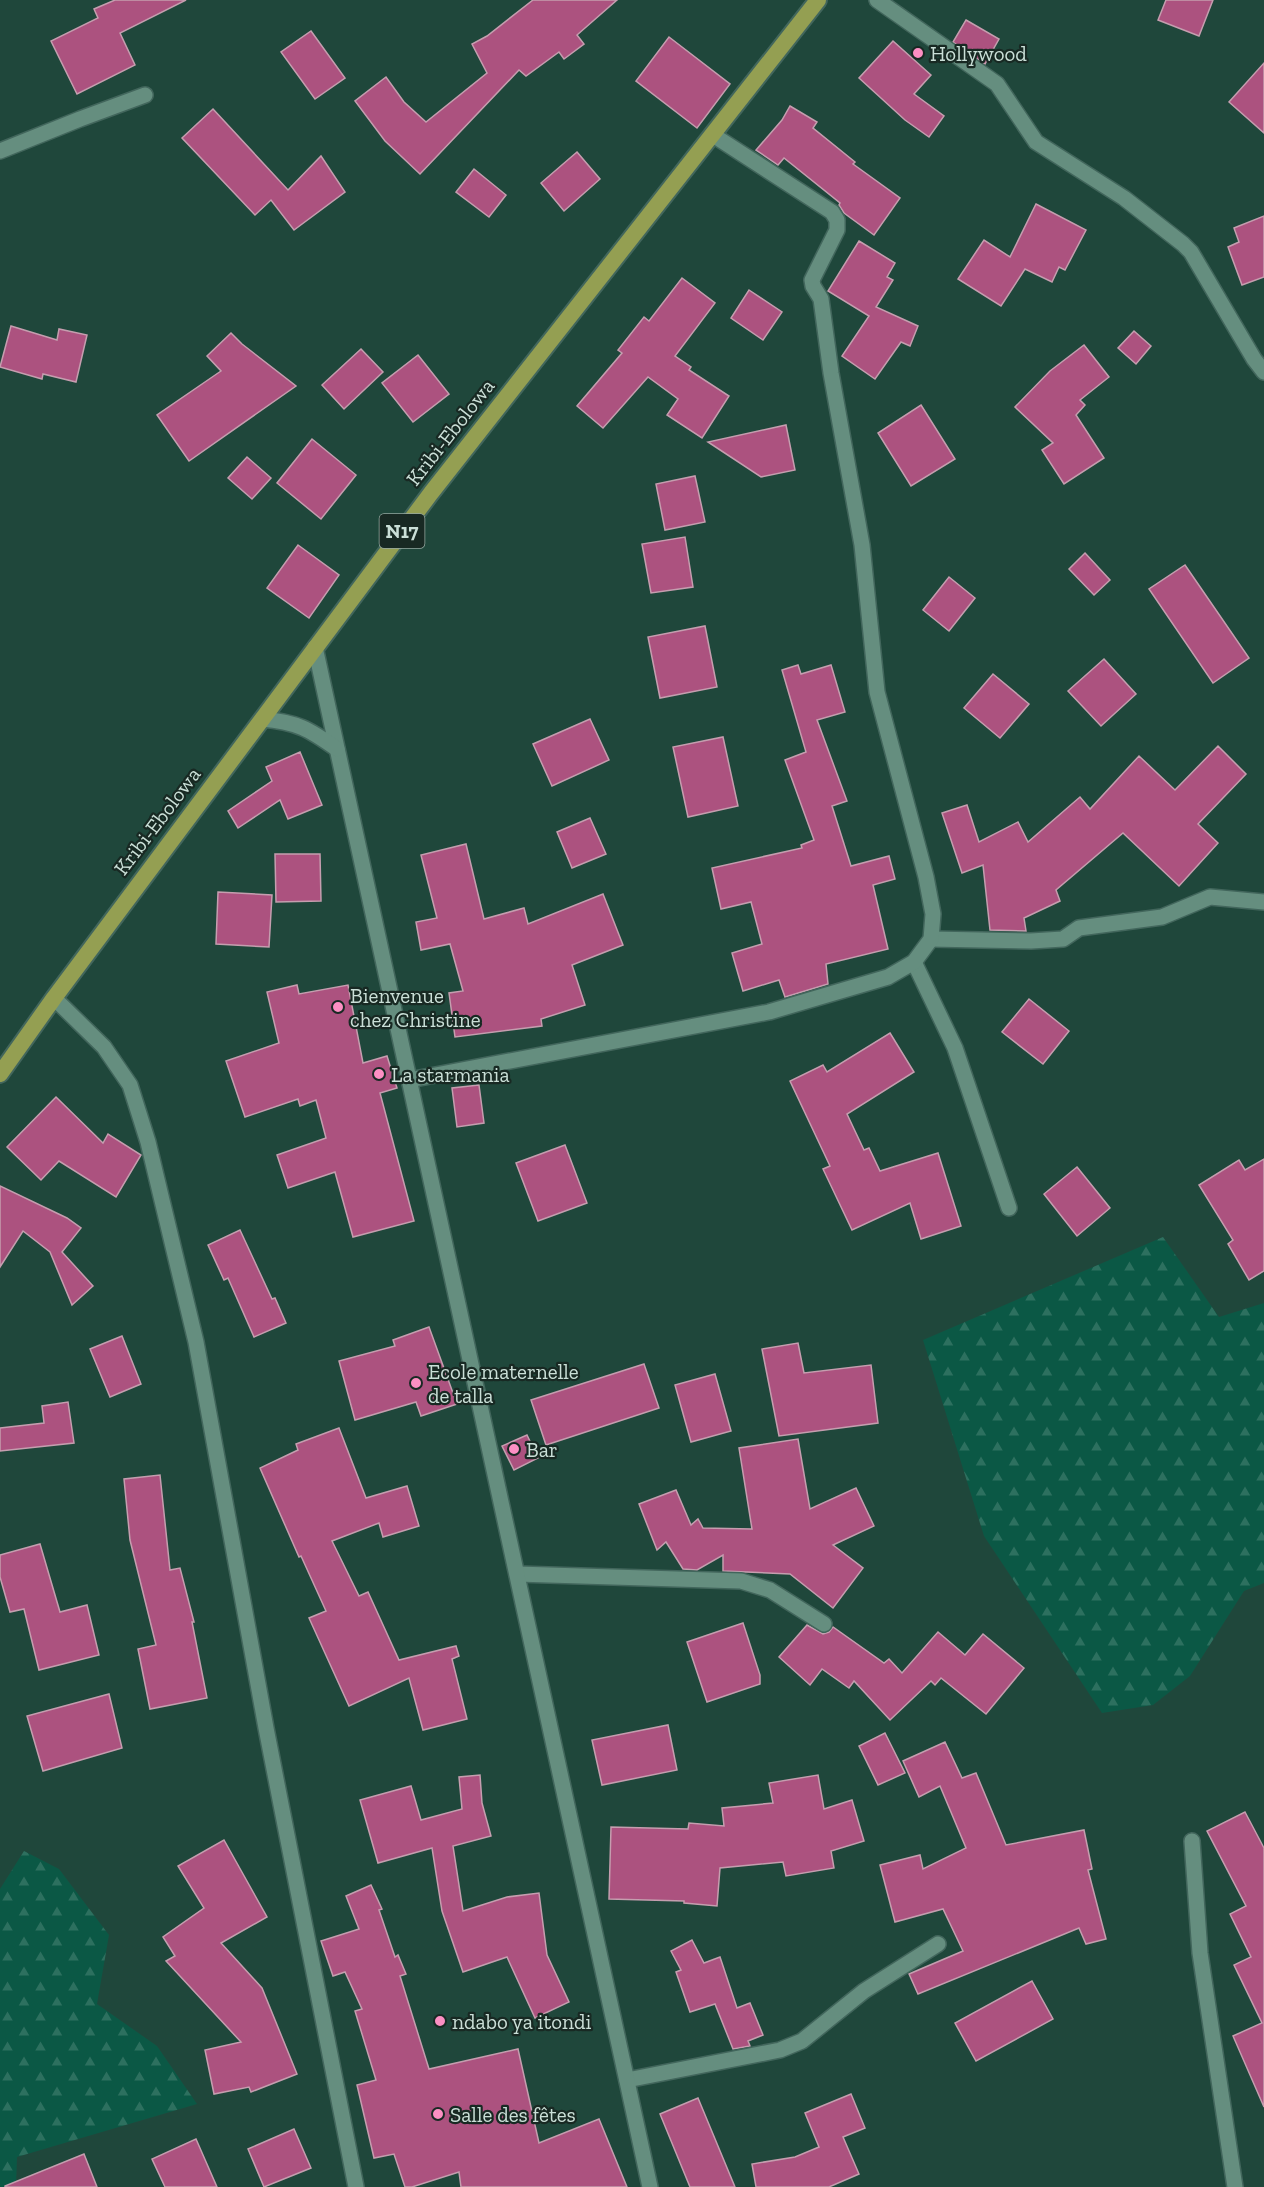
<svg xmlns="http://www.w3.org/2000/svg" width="1264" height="2187" viewBox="0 0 1264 2187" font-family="'Zilla Slab',serif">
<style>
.forest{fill:url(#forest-firs)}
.building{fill:#ac527f;stroke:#c59eaf;stroke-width:1.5}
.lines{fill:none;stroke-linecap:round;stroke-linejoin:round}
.minor-casing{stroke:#42665c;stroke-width:18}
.tertiary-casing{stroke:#42665c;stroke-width:18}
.trunk-casing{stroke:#42665c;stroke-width:20}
.minor{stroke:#658e7f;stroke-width:15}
.tertiary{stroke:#658e7f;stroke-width:15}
.trunk{stroke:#949f52;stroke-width:16}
.poi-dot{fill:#fc8fc3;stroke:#182923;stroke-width:2}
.labels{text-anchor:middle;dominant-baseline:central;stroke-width:4.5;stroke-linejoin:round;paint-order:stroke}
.shield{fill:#182923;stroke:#95a8a1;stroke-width:1.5}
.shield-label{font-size:20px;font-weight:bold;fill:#cadfd7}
.poi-label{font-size:21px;fill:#cadfd7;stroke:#182923;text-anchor:start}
.street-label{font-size:21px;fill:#cadfd7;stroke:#182923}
</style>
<defs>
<pattern id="forest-firs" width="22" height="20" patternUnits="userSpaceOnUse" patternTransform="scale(1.5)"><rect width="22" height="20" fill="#0b5845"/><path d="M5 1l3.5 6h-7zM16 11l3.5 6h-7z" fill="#2d705f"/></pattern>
</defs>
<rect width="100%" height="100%" fill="#1f473b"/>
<g class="forest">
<path d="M1163,1237L1219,1317L1264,1303V1583L1244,1591L1190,1676L1153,1705L1102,1713L984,1536L923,1340Z"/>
<path d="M24,1851L59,1869L109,1935L97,2004L157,2046L197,2104L17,2157L16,2187H0V1889Z"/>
</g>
<g class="building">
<path d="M115,0H186L120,33L135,65L77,94L51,41L98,18L94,9Z"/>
<path d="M533,0H617L577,35L584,44L564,59L559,52L526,76L519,70L420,174L385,141L355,101L386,77L404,102L426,122L487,73L472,44L487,36Z"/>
<path d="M1166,0H1213L1199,36L1158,20Z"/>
<path d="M966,20L999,39L985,64L953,42Z"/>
<path d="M311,31L345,78L315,99L281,52Z"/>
<path d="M669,37L730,84L697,128L636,81Z"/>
<path d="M893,41L931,75L914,94L944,116L929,137L905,120L859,78Z"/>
<path d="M1264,63V133L1229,102Z"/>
<path d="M790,106L817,122L813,128L855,162L853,164L900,198L874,235L844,213L839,205L840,203L784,158L778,165L756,150L782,120Z"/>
<path d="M213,109L288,190L321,156L345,192L294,230L271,200L255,215L182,138Z"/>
<path d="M577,152L600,179L564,211L541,183Z"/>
<path d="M474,169L506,195L489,217L456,192Z"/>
<path d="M1036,204L1086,230L1065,270L1059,267L1052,282L1025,269L1001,306L958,279L984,240L1010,257Z"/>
<path d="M1264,216V277L1242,285L1228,247L1239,242L1234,228Z"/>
<path d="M859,241L895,263L887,277L893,280L876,307L918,326L910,346L901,342L875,379L842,356L869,316L828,291Z"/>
<path d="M682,278L715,303L675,356L691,367L689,370L729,396L702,438L667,415L678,399L648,377L603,428L577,406L622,353L618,350L644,317L649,321Z"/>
<path d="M749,290L782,312L763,340L731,318Z"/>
<path d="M11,326L57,340L59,329L87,335L76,382L43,374L42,379L0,367Z"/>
<path d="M1134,331L1151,346L1136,364L1118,348Z"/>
<path d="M231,333L242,344L296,386L189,461L157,415L221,371L207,356Z"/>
<path d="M1084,345L1109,377L1080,400L1085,405L1076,415L1104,458L1064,484L1042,450L1053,443L1015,407L1050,371Z"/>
<path d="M361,349L383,372L344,409L322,385Z"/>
<path d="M418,355L449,394L413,422L382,383Z"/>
<path d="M921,405L955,459L911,486L878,433Z"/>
<path d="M786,425L795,470L761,477L708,442Z"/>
<path d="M312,439L356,475L321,519L277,483Z"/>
<path d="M247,457L271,478L252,499L228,478Z"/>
<path d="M695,476L705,522L665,530L656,484Z"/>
<path d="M685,537L693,587L651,593L642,544Z"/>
<path d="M298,545L339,575L309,618L267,588Z"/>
<path d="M1085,553L1110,580L1094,595L1069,569Z"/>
<path d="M1185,565L1249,658L1213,683L1149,589Z"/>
<path d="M949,577L975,598L949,631L923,610Z"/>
<path d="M705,626L717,687L660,698L648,637Z"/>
<path d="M1104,659L1136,694L1101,726L1068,691Z"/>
<path d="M798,665L801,674L831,665L845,712L817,720L847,801L832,806L851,866L889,856L895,879L873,885L888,949L826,964L828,984L785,997L779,980L743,991L732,953L762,944L751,902L721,909L712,868L802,848L801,845L814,840L785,760L806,752L782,670Z"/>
<path d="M993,674L1029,704L1000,738L964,708Z"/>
<path d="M590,719L609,760L552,786L533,744Z"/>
<path d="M723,737L738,806L688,817L673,747Z"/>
<path d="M1218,746L1246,774L1198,824L1218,843L1179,886L1123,833L1056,890L1060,901L1024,918L1026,931L990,930L983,865L962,873L942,813L967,805L979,842L1018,822L1028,842L1080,797L1090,809L1139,756L1175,790Z"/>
<path d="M300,752L322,805L288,819L280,800L238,828L228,811L272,781L266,767Z"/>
<path d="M590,818L606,854L572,868L557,832Z"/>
<path d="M466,844L484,919L524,908L528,924L603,894L623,945L572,965L585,1005L541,1019L542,1026L455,1037L449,993L463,991L450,944L421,950L416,922L437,918L421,855Z"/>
<path d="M275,854H320L321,901L276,902Z"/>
<path d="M218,892L272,895L269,947L216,944Z"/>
<path d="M297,985L299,994L348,985L363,1063L387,1056L397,1088L380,1093L414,1221L353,1237L335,1172L288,1188L277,1155L326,1138L316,1100L300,1106L298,1099L245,1117L226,1061L279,1043L267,992Z"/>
<path d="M1029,999L1069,1031L1043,1064L1002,1032Z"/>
<path d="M890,1033L914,1072L847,1114L864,1150L869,1148L880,1171L938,1153L961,1226L921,1239L910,1203L852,1230L823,1169L830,1166L790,1081L823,1065L827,1072Z"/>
<path d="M479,1085L484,1123L457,1127L452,1088Z"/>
<path d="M56,1097L103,1143L108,1134L141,1155L116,1197L59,1161L41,1180L7,1147Z"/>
<path d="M565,1145L587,1203L538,1221L516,1163Z"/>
<path d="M1264,1159V1271L1249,1280L1228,1244L1233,1240L1199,1185L1239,1160L1245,1170Z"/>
<path d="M1077,1167L1110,1208L1077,1236L1044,1194Z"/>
<path d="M0,1186L67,1218L81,1228L62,1252L93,1286L72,1305L50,1252L23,1231L0,1267Z"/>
<path d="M240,1230L272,1299L275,1298L286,1323L254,1337L228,1278L224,1280L208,1245Z"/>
<path d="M429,1327L457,1404L421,1416L416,1402L355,1420L339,1361L395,1346L393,1340Z"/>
<path d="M122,1336L141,1384L110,1397L90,1349Z"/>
<path d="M798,1343L804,1373L871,1365L878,1423L779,1436L762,1349Z"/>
<path d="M644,1364L659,1408L546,1445L531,1400Z"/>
<path d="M715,1374L731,1431L691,1442L675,1385Z"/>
<path d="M68,1402L74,1443L0,1451V1428L44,1423L42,1406Z"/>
<path d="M339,1428L366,1498L407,1486L419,1526L383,1537L379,1523L332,1541L359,1596L368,1592L399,1660L456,1646L459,1656L452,1659L467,1719L423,1730L409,1678L349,1706L309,1618L326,1611L301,1556L299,1557L260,1468L298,1450L296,1444Z"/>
<path d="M527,1435L538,1458L514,1470L502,1446Z"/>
<path d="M798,1439L810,1509L856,1488L874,1526L833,1545L863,1568L833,1608L790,1574L723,1571V1555L697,1570L683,1569L666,1542L657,1550L639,1504L676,1490L691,1525L698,1519L703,1528L752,1529L739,1448Z"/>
<path d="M160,1475L170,1570L180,1568L194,1622H192L207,1698L150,1709L138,1649L156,1645L130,1540L124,1479Z"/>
<path d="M40,1544L60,1612L87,1605L99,1655L39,1670L24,1609L10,1612L0,1577V1555Z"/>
<path d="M743,1623L760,1675V1684L707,1702L687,1642Z"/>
<path d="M807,1625L823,1634L829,1632L833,1627L884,1663L889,1659L902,1673L938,1632L965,1655L983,1634L1024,1668L986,1714L941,1678L935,1685L931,1681L890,1720L854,1681L849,1688L822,1669L810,1685L779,1657Z"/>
<path d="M109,1694L122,1748L43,1771L27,1716Z"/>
<path d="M668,1725L677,1770L602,1785L592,1740Z"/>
<path d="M885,1733L905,1773L878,1785L859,1746Z"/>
<path d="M945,1742L962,1778L976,1773L1006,1845L1084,1830L1092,1869L1088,1870L1106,1939L1086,1944L1079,1928L918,1994L909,1974L963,1951L943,1909L895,1922L880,1865L920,1855L923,1869L966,1848L940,1786L919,1797L903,1761Z"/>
<path d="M480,1775L482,1803L491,1836L453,1846L463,1911L507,1897L539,1893L547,1955L569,2002L535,2018L507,1957L463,1972L442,1911L432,1848L378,1863L360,1800L411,1786L421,1820L462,1809L459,1777Z"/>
<path d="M818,1775L824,1809L852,1800L864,1841L831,1851L834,1868L786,1876L783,1862L720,1868L717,1906L684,1903V1901L609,1899L611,1827L688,1829L689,1823L724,1826L722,1808L773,1803L769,1783Z"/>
<path d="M1245,1812L1264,1848V2107L1233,2036L1262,2023L1234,1965L1251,1957L1230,1914L1246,1906L1207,1831Z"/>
<path d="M224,1840L267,1917L221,1943L262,1988L297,2074L251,2092L249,2087L214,2094L205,2050L241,2042L166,1961L175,1956L163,1937L204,1908L178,1866Z"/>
<path d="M371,1885L382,1909L379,1910L395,1957L398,1955L406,1974L400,1976L429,2069L518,2049L539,2143L599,2119L627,2187H461L459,2172L412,2187H405L394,2154L374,2158L357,2085L376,2080L355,2011L362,2009L345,1972L333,1976L321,1941L359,1929L346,1896Z"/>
<path d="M692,1940L704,1963L720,1957L737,2008L750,2003L763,2035L748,2041L750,2046L733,2049L715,2004L690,2012L676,1972L681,1970L671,1951Z"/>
<path d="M1032,1981L1053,2019L976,2061L955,2023Z"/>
<path d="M851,2094L865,2128L843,2137L859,2174L829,2187H756L752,2164L795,2157L819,2147L805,2113Z"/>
<path d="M698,2098L735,2187H690L660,2114Z"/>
<path d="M294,2129L311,2168L264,2187L248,2149Z"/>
<path d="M196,2139L217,2187H165L152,2159Z"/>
<path d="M84,2154L97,2187H5V2186Z"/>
</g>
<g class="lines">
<g class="minor-casing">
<g id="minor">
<path d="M877,0L997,84L1036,142L1124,198L1183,244L1191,252L1254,359L1264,372"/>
<path d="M0,151L80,119L145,95"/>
<path d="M931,939L1031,941L1063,939L1079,928L1162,917L1210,897L1264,902"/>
<path d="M914,962L955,1048L1009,1208"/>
<path d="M54,998L104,1047L130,1085L148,1142L196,1342L266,1728L356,2187"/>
<path d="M409,1080L769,1012L888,977L914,962L931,939L933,914L926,877L877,692L862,545L831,373L821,299L813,286L812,280L837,230V220L832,212L713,135"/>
<path d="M517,1574L741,1581L770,1590L824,1624"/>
<path d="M1192,1841L1200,1953L1235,2187"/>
<path d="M627,2080L780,2050L802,2041L864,1991L938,1944"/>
</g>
</g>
<g class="tertiary-casing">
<g id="tertiary">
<path d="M315,647L650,2187"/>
<path d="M262,719C297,722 309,729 337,749"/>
</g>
</g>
<g class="trunk-casing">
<path id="trunk" d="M0,1074L54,998L431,493L818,0"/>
</g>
<use href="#minor" class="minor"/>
<use href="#tertiary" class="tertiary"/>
<use href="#trunk" class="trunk"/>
</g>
<g class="poi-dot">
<circle cx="918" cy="53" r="6"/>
<circle cx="338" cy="1007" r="6"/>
<circle cx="379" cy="1074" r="6"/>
<circle cx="416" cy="1383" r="6"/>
<circle cx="514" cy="1449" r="6"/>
<circle cx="440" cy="2021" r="6"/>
<circle cx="438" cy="2114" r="6"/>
</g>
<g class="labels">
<rect class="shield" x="379.5" y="514" width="45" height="34" rx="4.5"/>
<g class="shield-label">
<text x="402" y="531">N17</text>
</g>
<g class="poi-label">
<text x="930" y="53">Hollywood</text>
<text x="350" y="995">Bienvenue<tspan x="350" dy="24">chez Christine</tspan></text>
<text x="391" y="1074">La starmania</text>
<text x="428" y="1371">Ecole maternelle<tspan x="428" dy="24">de talla</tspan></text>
<text x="526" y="1449">Bar</text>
<text x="452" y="2021">ndabo ya itondi</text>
<text x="450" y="2114">Salle des fêtes</text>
</g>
<g class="street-label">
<text transform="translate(450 432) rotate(-52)">Kribi-Ebolowa</text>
<text transform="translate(157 821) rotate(-53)">Kribi-Ebolowa</text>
</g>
</g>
</svg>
